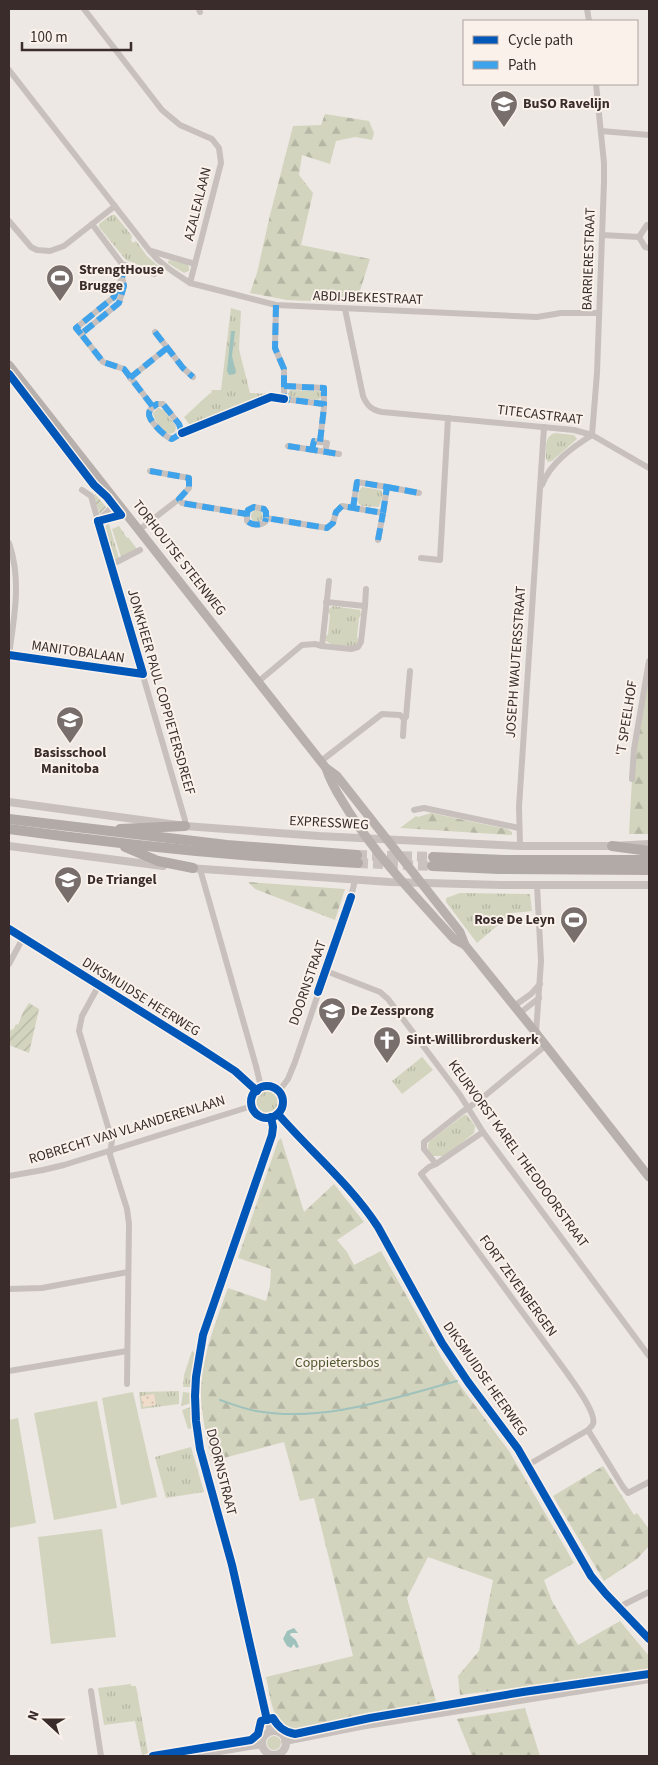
<svg xmlns="http://www.w3.org/2000/svg" width="658" height="1765" viewBox="0 0 658 1765" font-family="'Source Sans 3',sans-serif">
<style>
.grass{fill:url(#grass-tufts)}
.forest{fill:url(#forest-firs)}
.sand{fill:url(#sand-dots)}
.garden{fill:url(#garden-furrows)}
.pitch{fill:#d2d4be}
.water{fill:#9fc2bd}
.lines{fill:none;stroke-linecap:round;stroke-linejoin:round}
.stream{stroke:#9fc2bd;stroke-width:2}
.trunk-tunnel{stroke:#cac2bf;stroke-width:10;stroke-dasharray:10 5;stroke-linecap:butt}
.minor{stroke:#c8c0bc;stroke-width:6}
.tertiary{stroke:#c8c0bc;stroke-width:8}
.secondary{stroke:#b8b0ac;stroke-width:9}
.trunk{stroke:#b2aaa7;stroke-width:10}
.quiet{stroke:#3fa3eb;stroke-width:6;stroke-dasharray:12 6;stroke-linecap:butt}
.cycleway-casing{stroke:#faf1eb;stroke-width:11}
.cycleway{stroke:#0057b8;stroke-width:8}
.labels{text-anchor:middle;dominant-baseline:central;stroke-width:4;stroke-linejoin:round;paint-order:stroke}
.poi-label{font-size:14px;font-weight:bold;fill:#392c2a;stroke:#faf1eb;text-anchor:start}
.street-label{font-size:14px;fill:#392c2a;stroke:#faf1eb}
.park-label{font-size:14px;fill:#4e582d;stroke:#faf1eb}
</style>
<defs>
<pattern id="grass-tufts" width="24" height="20" patternUnits="userSpaceOnUse" patternTransform="scale(1.25)"><rect width="24" height="20" fill="#d2d4be"/><path d="M3 7l-1-3M5 7V3M7 7l1-3M15 17l-1-3M17 17v-4M19 17l1-3" fill="none" stroke="#b5b6a3"/></pattern>
<pattern id="forest-firs" width="22" height="20" patternUnits="userSpaceOnUse" patternTransform="scale(1.25)"><rect width="22" height="20" fill="#d2d4be"/><path d="M5 1l3.5 6h-7zM16 11l3.5 6h-7z" fill="#b5b6a3"/></pattern>
<pattern id="sand-dots" width="8" height="8" patternUnits="userSpaceOnUse" patternTransform="scale(1.25)"><rect width="8" height="8" fill="#efdcca"/><path d="M2 2h.1M6 6h.1" fill="none" stroke="#cebdae" stroke-width="1.8" stroke-linecap="round"/></pattern>
<pattern id="garden-furrows" width="10" height="10" patternUnits="userSpaceOnUse" patternTransform="scale(1.25)"><rect width="10" height="10" fill="#d2d4be"/><path d="M-1 1l2-2M0 10L10 0M9 11l2-2" fill="none" stroke="#b5b6a3"/></pattern>
</defs>
<rect width="100%" height="100%" fill="#eee8e4"/>
<g class="grass">
<path d="M111,215H115L132,236L131,240L133,243L136,241L147,256L163,270L155,273V271L126,260L99,227V224Z"/>
<path d="M170,260L187,264L189,267V271L184,273L168,263V261Z"/>
<path d="M231,308L241,311L239,349L250,393L279,394L278,400L272,399L194,431L184,417C194,409 201,400 212,392L211,390H221Z"/>
<path d="M290,390L319,391L321,392V398L318,400L290,397L288,394Z"/>
<path d="M158,408L164,410L176,426L175,432L170,434C163,432 154,420 153,413Z"/>
<path d="M555,433L574,435L577,439L552,461L548,462L546,459C546,449 544,436 555,433Z"/>
<path d="M362,487L381,490L383,495L379,507L362,506L358,503L359,491Z"/>
<circle cx="257" cy="516" r="6"/>
<path d="M109,524L119,558L116,560L114,559L105,529L106,525Z"/>
<path d="M119,526L127,538L128,537L137,549L121,557L112,529Z"/>
<path d="M333,606L360,610L361,615L359,618L357,637L359,640L356,645C348,647 334,647 326,641L325,637L328,634L330,615L328,612L329,609Z"/>
<path d="M460,893L530,894L532,911L512,913L477,943L446,902V898Z"/>
<path d="M422,1057L433,1070L402,1094L392,1081Z"/>
<circle cx="267" cy="1102" r="13"/>
<path d="M464,1115H467L475,1126L474,1133L445,1156H432C428,1151 426,1147 430,1141Z"/>
<path d="M192,1351L196,1353L191,1387H183L184,1375Z"/>
<path d="M179,1391V1404L141,1409L139,1392Z"/>
<path d="M183,1392L191,1393V1403L181,1406Z"/>
<path d="M191,1407L193,1428L188,1429L182,1410Z"/>
<path d="M191,1447L204,1492L166,1498L155,1457Z"/>
<path d="M131,1684V1686H136L148,1753L142,1755L135,1721L104,1725L98,1688Z"/>
<circle cx="274" cy="1743" r="7"/>
</g>
<g class="forest">
<path d="M325,114L369,121L374,133L372,140L355,137L336,141L330,164L302,155L299,175L313,193L301,245L370,259L356,303L287,300L250,293L257,273L270,215L293,126L321,125Z"/>
<path d="M649,670V834H629L632,779Z"/>
<path d="M431,813L507,829L512,832V835L400,828L416,816L418,817Z"/>
<path d="M248,882L345,889L335,920L255,889Z"/>
<path d="M281,1138L304,1212L334,1184L364,1222L337,1240L347,1252L354,1265L381,1251L443,1360L459,1384L509,1451L574,1563L544,1580L552,1601L578,1645L620,1621L649,1656V1670L460,1695L458,1676L479,1651L493,1580L428,1557L407,1598L437,1705L295,1731C271,1724 271,1698 266,1677L353,1656L314,1498L300,1501L284,1442L212,1461C207,1441 200,1408 201,1388C203,1353 216,1321 228,1288L266,1301L270,1286L271,1269L238,1258L278,1141Z"/>
<path d="M603,1466L634,1515L637,1513L649,1529V1546L637,1559L604,1581L553,1496Z"/>
<path d="M525,1708L540,1756H524V1755L515,1756H472L457,1719Z"/>
</g>
<path class="sand" d="M154,1394L156,1405L143,1407L141,1396Z"/>
<g class="garden">
<path d="M95,494L106,507L100,514L93,496Z"/>
<path d="M29,1003L39,1009L29,1053L9,1045V1033L11,1029L13,1030L16,1024L18,1025L23,1012Z"/>
</g>
<g class="pitch">
<path d="M133,1392L157,1497L121,1505L102,1398Z"/>
<path d="M97,1401L117,1508L54,1520L34,1413Z"/>
<path d="M18,1418L36,1523L9,1528V1420Z"/>
<path d="M102,1529L116,1637L51,1644L38,1537Z"/>
</g>
<g class="water">
<path d="M231,331H235L232,356L236,372L235,374L229,375L227,371Z"/>
<path d="M294,1628L298,1633H291L290,1635L296,1640L299,1647L296,1648L294,1644L291,1648L287,1646L283,1639L287,1631Z"/>
</g>
<g class="lines">
<path class="stream" d="M220,1400C232,1404 244,1409 256,1411C323,1423 393,1398 457,1381"/>
<g class="trunk-tunnel">
<path d="M357,855L433,857"/>
<path d="M358,863L432,866"/>
</g>
<g class="minor">
<path d="M84,9L162,110L180,125L212,139L219,148L221,163L190,283"/>
<path d="M199,9L200,12"/>
<path d="M587,9L589,21"/>
<path d="M9,70L149,250L158,260L172,271L190,283L276,305L537,317L561,313H599"/>
<path d="M601,131L649,135"/>
<path d="M9,221L31,247L37,250L50,251L64,246L115,206"/>
<path d="M92,224L122,264L154,274"/>
<path d="M649,225H647L639,237L645,247L649,248"/>
<path d="M602,235L639,237"/>
<path d="M151,251L195,264"/>
<path d="M126,266L122,277L124,286L119,303L81,334L103,362L124,369L153,407C151,409 149,410 149,414C149,421 165,437 172,439L182,433L179,424L163,404H157L153,407"/>
<path d="M276,305L275,348L284,369V399L324,404V407L320,442L314,441L312,450"/>
<path d="M345,309L363,396C367,406 372,410 382,412L574,430L592,435L649,468"/>
<path d="M155,332L183,368L193,377"/>
<path d="M81,334L76,328L114,297L122,277"/>
<path d="M130,378L167,348"/>
<path d="M284,386L324,388V404"/>
<path d="M592,435L597,373L604,182V163L596,84"/>
<path d="M320,442L327,443L325,452"/>
<path d="M288,446L339,454"/>
<path d="M150,471L189,478V488L179,499L182,503L247,514V521C252,525 260,526 265,522L266,518"/>
<path d="M542,485C550,463 573,447 592,435"/>
<path d="M387,487L419,493"/>
<path d="M82,490L91,496L98,521L185,820V826"/>
<path d="M247,514L248,510L254,507L264,509L266,512V518L327,528L333,523L336,512L342,506L383,513L387,487L357,482L353,508"/>
<path d="M99,520L117,502"/>
<path d="M98,521L126,513"/>
<path d="M139,530L179,499"/>
<path d="M378,540L383,513"/>
<path d="M9,543C22,581 14,617 9,655"/>
<path d="M421,558L440,560L448,418"/>
<path d="M111,565L140,550"/>
<path d="M365,606L366,589"/>
<path d="M322,646L351,649L358,647L361,642L365,606L326,602"/>
<path d="M9,655L143,674"/>
<path d="M259,681L302,645L315,644L322,646L329,581"/>
<path d="M404,719L406,717L410,671"/>
<path d="M321,761L382,714L400,715L404,719L403,736"/>
<path d="M632,779L634,749L649,661"/>
<path d="M414,810L424,808L519,828"/>
<path d="M520,846L519,807L544,427"/>
<path d="M200,869L256,1066L261,1087"/>
<path d="M9,929L198,1047L235,1071L257,1091"/>
<path d="M9,964L23,938"/>
<path d="M326,971L380,992L388,999L460,1095L483,1132L649,1356"/>
<path d="M99,985L82,1016L79,1031L112,1140L110,1155L127,1209L129,1224L127,1384"/>
<path d="M514,1006L531,994L540,984"/>
<path d="M520,1013L539,998"/>
<path d="M536,1033L541,961L537,885"/>
<circle cx="267" cy="1102" r="16"/>
<path d="M279,1091L288,1079L295,1062L351,897L355,880"/>
<path d="M278,1114C311,1152 350,1184 378,1227L442,1343L468,1382L518,1449L591,1576L606,1594L649,1639"/>
<path d="M483,1132L436,1164L429,1167L421,1174L567,1373C573,1382 597,1413 593,1424C592,1426 590,1428 588,1430L528,1465"/>
<path d="M436,1164L424,1149V1142L462,1112L481,1099L545,1046"/>
<path d="M9,1176L43,1170L64,1165L252,1106"/>
<path d="M9,1289L42,1288L128,1272"/>
<path d="M9,1371L127,1351"/>
<path d="M588,1430L623,1487L628,1493L649,1482"/>
<path d="M619,1607L649,1592"/>
<path d="M91,1691L101,1756"/>
<path d="M270,1732L232,1565L200,1449L196,1421L195,1396L196,1377L203,1335L272,1135L273,1127L271,1117"/>
<path d="M276,1754L277,1756"/>
</g>
<g class="tertiary">
<path d="M9,802L185,826L319,836L520,846H612L649,844"/>
<path d="M9,846L163,866"/>
<path d="M189,868L390,882L501,885H649"/>
<circle cx="274" cy="1743" r="12"/>
<path d="M285,1741L360,1726L649,1679"/>
<path d="M190,1756L262,1744"/>
</g>
<g class="secondary">
<path d="M9,365L326,768L337,776L460,932L465,945L536,1033L649,1177"/>
<path d="M326,768C331,785 340,797 349,812C379,859 417,898 454,939L465,945"/>
</g>
<g class="trunk">
<path d="M9,819L227,845L357,855"/>
<path d="M9,829C125,845 241,857 358,863"/>
<path d="M120,829L185,826"/>
<path d="M612,846L649,851"/>
<path d="M125,847L158,861L193,868"/>
<path d="M433,857L504,860H649"/>
<path d="M432,866L499,869L649,870"/>
</g>
<g class="quiet">
<path d="M126,266L122,277L124,286L119,303L81,334L103,362L124,369L153,407C151,409 149,410 149,414C149,421 165,437 172,439L182,433L179,424L163,404H157L153,407"/>
<path d="M276,305L275,348L284,369V399L324,404V407L320,442L314,441L312,450"/>
<path d="M155,332L183,368L193,377"/>
<path d="M81,334L76,328L114,297L118,286"/>
<path d="M130,378L167,348"/>
<path d="M284,386L324,388V404"/>
<path d="M288,446L339,454"/>
<path d="M150,471L189,478V488L179,499L182,503L247,514V521C252,525 260,526 265,522L266,518"/>
<path d="M387,487L419,493"/>
<path d="M247,514L248,510L254,507L264,509L266,512V518L327,528L333,523L336,512L342,506L383,513L387,487L357,482L353,508"/>
<path d="M378,540L383,513"/>
</g>
<g class="cycleway-casing">
<g id="cycleway">
<path d="M9,374L94,485L107,497L121,515L98,521"/>
<path d="M182,433L271,397L284,399"/>
<path d="M9,655L143,674L98,521"/>
<path d="M9,929L198,1047L235,1071L257,1091"/>
<path d="M318,992L351,897"/>
<circle cx="267" cy="1102" r="16"/>
<path d="M278,1114C311,1152 350,1184 378,1227L442,1343L468,1382L518,1449L591,1576L606,1594L649,1639"/>
<path d="M267,1720L232,1565L200,1449L196,1421L195,1396L196,1377L203,1335L272,1135L273,1127L271,1117"/>
<path d="M153,1756L251,1740L258,1734L261,1721L273,1718C278,1727 284,1732 295,1734L370,1718L523,1692L649,1674"/>
</g>
</g>
<use href="#cycleway" class="cycleway"/>
</g>
<defs>
<g id="school-pin" transform="scale(1.4375)"><path d="M0 17L-7.5 6A9.5 9.5 0 1 1 7.5 6Z" fill="#786e6b" stroke="#faf1eb"/><path d="M0-5L7-2L0 1L-7-2ZM-4 1L0 2.5L4 1V4Q0 6-4 4Z" fill="#fff"/></g>
<g id="stadium-pin" transform="scale(1.4375)"><path d="M0 17L-7.5 6A9.5 9.5 0 1 1 7.5 6Z" fill="#786e6b" stroke="#faf1eb"/><path d="M0-5a6.5 5 0 1 0 0 10a6.5 5 0 1 0 0-10ZM-3.5-1.8h7v3.6h-7Z" fill="#fff"/></g>
<g id="church-pin" transform="scale(1.4375)"><path d="M0 17L-7.5 6A9.5 9.5 0 1 1 7.5 6Z" fill="#786e6b" stroke="#faf1eb"/><path d="M-1.2-6h2.4v3.5h3.3v2.4h-3.3V6h-2.4V-.1h-3.3v-2.4h3.3Z" fill="#fff"/></g>
</defs>
<g fill-rule="evenodd">
<use href="#school-pin" x="504" y="104"/>
<use href="#stadium-pin" x="60" y="278"/>
<use href="#school-pin" x="70" y="720"/>
<use href="#school-pin" x="68" y="880"/>
<use href="#stadium-pin" x="574" y="920"/>
<use href="#school-pin" x="332" y="1011"/>
<use href="#church-pin" x="387" y="1040"/>
</g>
<g class="labels">
<g class="poi-label">
<text x="523" y="104">BuSO Ravelijn</text>
<text x="79" y="270">StrengtHouse<tspan x="79" dy="16">Brugge</tspan></text>
<text x="70" y="753" text-anchor="middle">Basisschool<tspan x="70" dy="16">Manitoba</tspan></text>
<text x="87" y="880">De Triangel</text>
<text x="555" y="920" text-anchor="end">Rose De Leyn</text>
<text x="351" y="1011">De Zessprong</text>
<text x="406" y="1040">Sint-Willibrorduskerk</text>
</g>
<g class="street-label">
<text transform="translate(198 204) rotate(-76)">AZALEALAAN</text>
<text transform="translate(589 259) rotate(-88)">BARRIERESTRAAT</text>
<text transform="translate(368 298) rotate(2)">ABDIJBEKESTRAAT</text>
<text transform="translate(540 415) rotate(7)">TITECASTRAAT</text>
<text transform="translate(179 558) rotate(52)">TORHOUTSE STEENWEG</text>
<text transform="translate(78 652) rotate(8)">MANITOBALAAN</text>
<text transform="translate(516 662) rotate(-86)">JOSEPH WAUTERSSTRAAT</text>
<text transform="translate(161 692) rotate(74)">JONKHEER PAUL COPPIETERSDREEF</text>
<text transform="translate(627 718) rotate(-81)">'T SPEELHOF</text>
<text transform="translate(329 823) rotate(3)">EXPRESSWEG</text>
<text transform="translate(308 983) rotate(-71)">DOORNSTRAAT</text>
<text transform="translate(141 997) rotate(32)">DIKSMUIDSE HEERWEG</text>
<text transform="translate(127 1130) rotate(-17)">ROBRECHT VAN VLAANDERENLAAN</text>
<text transform="translate(518 1154) rotate(54)">KEURVORST KAREL THEODOORSTRAAT</text>
<text transform="translate(518 1286) rotate(54)">FORT ZEVENBERGEN</text>
<text transform="translate(485 1379) rotate(55)">DIKSMUIDSE HEERWEG</text>
<text transform="translate(221 1472) rotate(76)">DOORNSTRAAT</text>
</g>
<g class="park-label">
<text x="337" y="1363">Coppietersbos</text>
</g>
</g>
<rect width="658" height="1765" fill="none" stroke="#392c2a" stroke-width="20"/>
<rect x="463" y="20" width="175" height="65" fill="#faf1eb" stroke="#ada29e"/>
<rect x="473" y="36" width="25" height="8" fill="#0057b8" stroke="#ada29e"/>
<text x="508" y="45" font-size="15" fill="#392c2a">Cycle path</text>
<rect x="473" y="61" width="25" height="8" fill="#3fa3eb" stroke="#ada29e"/>
<text x="508" y="70" font-size="15" fill="#392c2a">Path</text>
<g transform="translate(45 1720) rotate(291)" stroke="#faf1eb" stroke-width="4" paint-order="stroke">
<path d="M0-4L9 19L0 12L-9 19Z" fill="#392c2a"/>
<text y="-8" font-size="14" font-weight="bold" text-anchor="middle" fill="#392c2a">N</text>
</g>
<path d="M22 42v8h109v-8" fill="none" stroke="#392c2a" stroke-width="2.5"/>
<text x="30" y="42" font-size="15" fill="#392c2a" stroke="#faf1eb" stroke-width="4" paint-order="stroke">100 m</text>
</svg>
